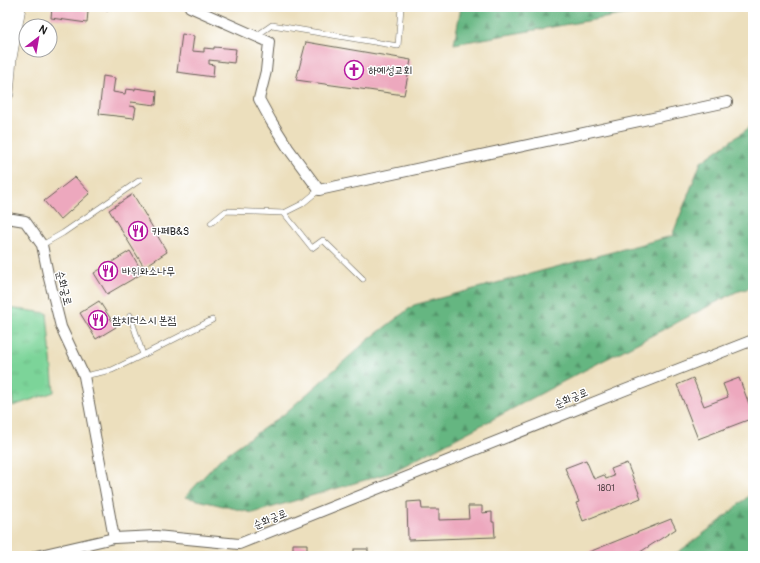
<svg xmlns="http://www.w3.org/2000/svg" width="760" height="563" viewBox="0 0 760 563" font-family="Pangolin,'Poor Story',sans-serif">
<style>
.grass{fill:url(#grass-tufts);stroke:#4c785a}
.forest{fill:url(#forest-firs);stroke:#40694e}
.building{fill:#eda8be}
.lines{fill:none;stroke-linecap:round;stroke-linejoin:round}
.service-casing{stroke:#656054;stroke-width:6}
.minor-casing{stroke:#656054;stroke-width:12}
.tertiary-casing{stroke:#656054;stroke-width:14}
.service{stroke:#fff;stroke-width:5}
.minor{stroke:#fff;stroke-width:10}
.tertiary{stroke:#fff;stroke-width:13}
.labels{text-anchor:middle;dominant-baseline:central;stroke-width:3;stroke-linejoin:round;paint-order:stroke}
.number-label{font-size:9px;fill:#503f44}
.poi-label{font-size:11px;fill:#1c1c1c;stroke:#fff;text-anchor:start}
.street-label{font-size:11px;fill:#1c1c1c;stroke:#fff}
</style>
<defs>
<pattern id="grass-tufts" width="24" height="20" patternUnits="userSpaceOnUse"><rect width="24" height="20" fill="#7cd499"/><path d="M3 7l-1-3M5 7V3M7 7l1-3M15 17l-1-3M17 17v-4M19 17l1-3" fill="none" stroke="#6bb583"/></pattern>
<pattern id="forest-firs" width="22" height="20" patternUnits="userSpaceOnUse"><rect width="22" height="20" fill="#65b681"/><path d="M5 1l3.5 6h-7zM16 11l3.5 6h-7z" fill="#529369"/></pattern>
</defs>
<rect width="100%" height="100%" fill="#fff"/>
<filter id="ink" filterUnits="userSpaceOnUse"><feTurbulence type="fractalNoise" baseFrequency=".025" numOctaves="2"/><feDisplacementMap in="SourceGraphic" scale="8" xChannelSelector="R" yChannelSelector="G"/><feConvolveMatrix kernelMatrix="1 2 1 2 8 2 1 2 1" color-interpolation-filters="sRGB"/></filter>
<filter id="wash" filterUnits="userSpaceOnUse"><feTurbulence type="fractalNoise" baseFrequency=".012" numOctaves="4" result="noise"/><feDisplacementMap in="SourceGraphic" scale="16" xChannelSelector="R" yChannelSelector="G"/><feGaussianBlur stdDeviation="0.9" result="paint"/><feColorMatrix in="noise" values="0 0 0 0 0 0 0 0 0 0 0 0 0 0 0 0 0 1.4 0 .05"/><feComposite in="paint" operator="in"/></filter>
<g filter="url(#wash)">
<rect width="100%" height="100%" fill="#ecdfbd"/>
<path class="grass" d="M8,308L47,313L54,392L13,406Z"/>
<g class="forest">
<path d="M461,7H668L454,44Z"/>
<path d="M753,125V287L736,292L585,370L495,418L392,472L253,513L185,497L222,457L283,415L368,340L414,305L672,236L701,162Z"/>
<path d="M753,492V556H673L719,522Z"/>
</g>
<g id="blocks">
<g class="building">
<path d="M52,7H83V10L88,11L87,23L51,18Z"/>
<path d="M95,7H108V10L95,8Z"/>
<path d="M182,34L194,36L192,51L204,52V48L214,49V47L236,49L234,63L209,60V64L214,65L213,77L177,72Z"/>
<path d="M306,42L411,60L404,95L296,80Z"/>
<path d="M103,76L115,78L113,92L125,94L126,89L135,90V88L157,91L156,105L131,102L130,106L136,107L134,118L99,114Z"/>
<path d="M75,177L90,193L60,220L44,201Z"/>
<path d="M133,194L167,252L144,267L109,210Z"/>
<path d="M130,251L143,273L107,294L94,273Z"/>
<path d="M99,301L116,327L96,339L80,313Z"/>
<path d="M693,378L704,406L728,397L723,384L739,378L753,414V418L698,439L677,385Z"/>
<path d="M586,460L594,479L604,475L606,479L614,476L611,469L627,463L641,498L583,521L576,503L579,502L565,468Z"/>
<path d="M421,501L422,509H439V520L469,519L468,506H482V513L492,512V522H494L495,537L408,540L407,502Z"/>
<path d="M671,519L676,529L634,556H586L589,552Z"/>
<path d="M293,544H307V552H324L325,556H293Z"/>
<rect x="354" y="549" width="14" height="7"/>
</g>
</g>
</g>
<g filter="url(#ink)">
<use href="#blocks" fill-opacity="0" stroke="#656054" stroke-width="1"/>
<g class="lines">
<g class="service-casing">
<g id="service">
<path d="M256,36L272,25L398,46L401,7"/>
<path d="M284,213L312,248L323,240L363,279"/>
<path d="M211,223L226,211L284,213L302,204L319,190"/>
<path d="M42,245L63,233L140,180"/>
<path d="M143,355L212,320"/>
<path d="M84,376L112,370L143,355L130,315"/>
</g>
</g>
<g class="minor-casing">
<g id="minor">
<path d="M190,7L269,42L266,71L259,99L271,121L288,148L319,190L727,102"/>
<path d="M7,218L25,221L42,245L48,274L61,327L84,376L114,538L156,536L239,544L625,390L753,340"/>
<path d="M36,556L114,538"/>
</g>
</g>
<g class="tertiary-casing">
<path id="tertiary" d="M7,94L10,58L19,7"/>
</g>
<use href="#service" class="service"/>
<use href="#minor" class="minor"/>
<use href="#tertiary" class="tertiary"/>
</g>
</g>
<defs>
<g id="church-ring" transform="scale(1)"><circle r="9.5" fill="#fff" stroke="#b5179e" stroke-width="1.5"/><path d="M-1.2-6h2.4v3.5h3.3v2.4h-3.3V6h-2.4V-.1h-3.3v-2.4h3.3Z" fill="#b5179e"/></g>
<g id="restaurant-ring" transform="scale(1)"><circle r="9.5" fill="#fff" stroke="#b5179e" stroke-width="1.5"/><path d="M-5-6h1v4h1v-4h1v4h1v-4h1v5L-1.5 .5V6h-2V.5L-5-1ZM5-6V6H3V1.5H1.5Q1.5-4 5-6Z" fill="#b5179e"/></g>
</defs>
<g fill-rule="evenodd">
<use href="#church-ring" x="354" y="70"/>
<use href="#restaurant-ring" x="138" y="231"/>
<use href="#restaurant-ring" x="108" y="271"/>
<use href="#restaurant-ring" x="98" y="320"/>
</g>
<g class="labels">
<g class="number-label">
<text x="606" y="488">1801</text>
</g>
<g class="poi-label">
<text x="368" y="70">하예성교회</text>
<text x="152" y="231">카페B&amp;S</text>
<text x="122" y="271">바위와소나무</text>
<text x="112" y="320">참치더스시 본점</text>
</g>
<g class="street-label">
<text transform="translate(64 288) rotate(76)">순화궁로</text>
<text transform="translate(571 398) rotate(-22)">순화궁로</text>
<text transform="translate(270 519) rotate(-22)">순화궁로</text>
</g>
</g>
<rect width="760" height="563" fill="none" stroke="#fff" stroke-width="24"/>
<g transform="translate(38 38) rotate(31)"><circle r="19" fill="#ffffff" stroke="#a4a4a4"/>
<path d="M0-3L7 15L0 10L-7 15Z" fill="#b5179e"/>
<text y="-6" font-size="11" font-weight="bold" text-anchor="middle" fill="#1c1c1c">N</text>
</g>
</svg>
